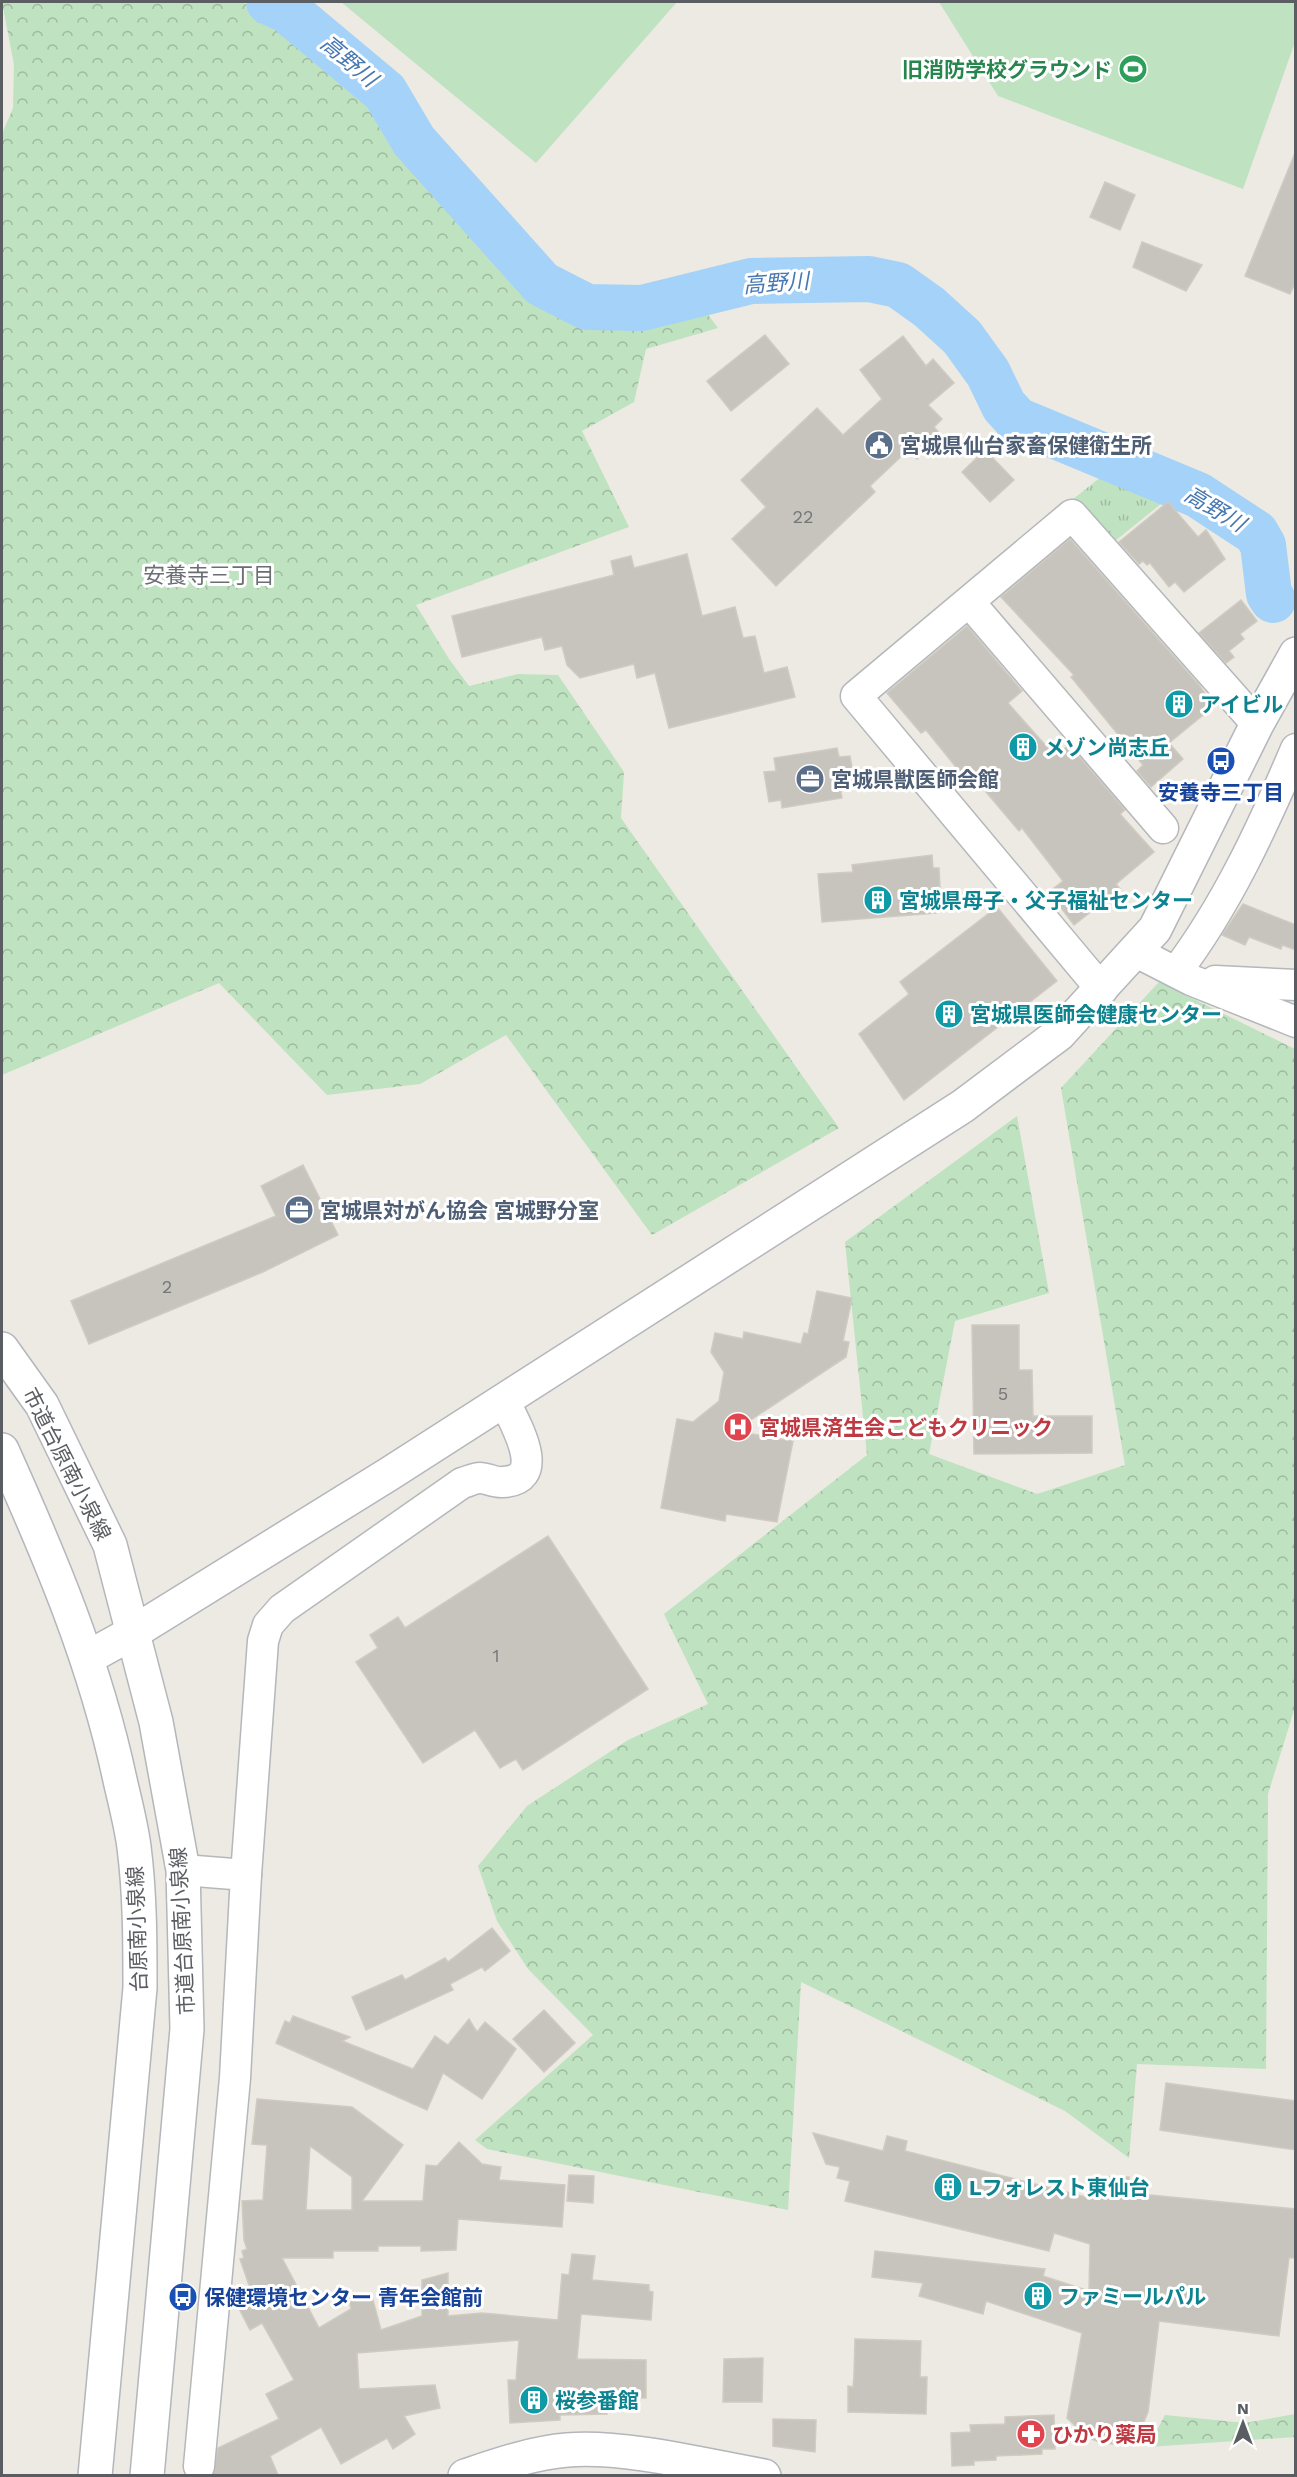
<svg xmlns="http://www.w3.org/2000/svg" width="1297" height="2477" viewBox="0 0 1297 2477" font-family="'Work Sans','Noto Sans JP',sans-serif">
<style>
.grass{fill:#bfe2c0}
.forest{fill:url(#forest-crowns)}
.park{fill:url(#park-tufts)}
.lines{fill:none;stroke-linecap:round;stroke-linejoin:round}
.river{stroke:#a5d2f8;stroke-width:46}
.building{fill:#c7c4be;stroke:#d0cbc0;stroke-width:1.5;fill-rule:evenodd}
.street-casing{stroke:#b4b7bb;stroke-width:33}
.secondary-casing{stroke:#b3b6bb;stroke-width:36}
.street{stroke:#fff;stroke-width:30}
.secondary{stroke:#fff;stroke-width:33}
.labels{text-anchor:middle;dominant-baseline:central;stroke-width:6;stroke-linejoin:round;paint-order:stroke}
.number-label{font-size:18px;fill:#757778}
.leisure-label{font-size:21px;font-weight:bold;fill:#27864d;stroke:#fff;text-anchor:end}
.service-label{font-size:21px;font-weight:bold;fill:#4e5e75;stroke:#fff;text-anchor:start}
.culture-label{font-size:21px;font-weight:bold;fill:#0d838f;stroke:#fff;text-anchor:start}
.transit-label{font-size:21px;font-weight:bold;fill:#164399;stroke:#fff}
.health-label{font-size:21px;font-weight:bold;fill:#be3a42;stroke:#fff;text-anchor:start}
.street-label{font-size:21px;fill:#5a5d61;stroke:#fff}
.water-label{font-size:22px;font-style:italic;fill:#4778b1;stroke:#fff}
.neighbourhood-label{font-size:22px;fill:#6b6f73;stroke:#fff}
</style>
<defs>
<pattern id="forest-crowns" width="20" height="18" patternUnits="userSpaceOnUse" patternTransform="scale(1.5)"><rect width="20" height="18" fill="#bfe2c0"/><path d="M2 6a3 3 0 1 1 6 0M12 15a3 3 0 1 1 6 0" fill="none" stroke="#9eba9f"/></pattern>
<pattern id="park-tufts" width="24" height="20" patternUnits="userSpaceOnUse" patternTransform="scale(1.5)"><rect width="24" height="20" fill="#bfe2c0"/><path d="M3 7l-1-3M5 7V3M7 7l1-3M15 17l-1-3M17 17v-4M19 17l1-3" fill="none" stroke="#9eba9f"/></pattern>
</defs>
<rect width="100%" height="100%" fill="#eceae2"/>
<g class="grass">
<path d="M341,2H677L536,163Z"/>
<path d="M939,2H1295V42L1243,189L998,96Z"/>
</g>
<g class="forest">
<path d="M2,2H242L279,21L409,147L541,290L588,314L636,317L697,300L718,328L646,349L634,402L582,431L629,527L416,605L449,659L469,686L518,674L558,675L624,772L621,818L839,1128L652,1235L506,1035L420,1084L327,1095L219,983L2,1075V134L13,108L14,65Z"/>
<path d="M1159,982L1295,1049L1296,1704L1268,1794L1266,2069L1137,2064L1129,2158L1065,2111L801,1982L788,2210L487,2149L475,2140L593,2035L528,1969L497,1921L478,1866L527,1806L628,1740L708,1704L664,1614L867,1455L845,1242L1017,1116L1049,1293L955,1321L929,1454L1037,1494L1125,1465L1061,1088Z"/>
<path d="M1295,2414V2437L1148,2447L1165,2415L1245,2423Z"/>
</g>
<path class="park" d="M1102,476L1167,499L1115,541L1072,500Z"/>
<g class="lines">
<path class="river" d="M269,2L287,10L385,92L414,141L542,284L587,307L642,308L751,281L869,279L898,285L929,307L962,337L988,373L1004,406L1017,420L1198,495L1256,533L1263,545L1269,594L1273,600"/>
</g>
<g class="building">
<path d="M1295,153L1296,281L1290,294L1245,276Z"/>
<path d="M1105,182L1135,195L1120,230L1090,217Z"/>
<path d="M1142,242L1202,265L1186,291L1133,267Z"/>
<path d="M765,335L789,364L731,411L707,381Z"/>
<path d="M903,336L926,366L933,359L954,383L928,405L942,419L934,427L942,436L917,459L908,450L870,486L875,492L776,586L732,539L766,507L741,480L817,408L843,435L882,399L860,370Z"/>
<path d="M985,450L1014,480L990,502L962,472Z"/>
<path d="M1168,502L1198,537L1206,530L1225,559L1184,592L1175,582L1169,587L1150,563L1147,565L1143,561L1139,564L1119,542Z"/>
<path d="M1070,539L1199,685L1214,706L1169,743L1183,759L1151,787L1137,771L1143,765L1071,677L1074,675L1001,597Z"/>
<path d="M687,554L702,616L735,607L743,638L755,636L764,673L787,667L795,697L669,728L655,673L637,678L634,664L580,678L567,665L562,646L545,650L542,637L462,657L452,616L614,575L611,561L631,556L634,568Z"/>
<path d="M1241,600L1257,621L1240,634L1244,639L1229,651L1234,657L1226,663L1199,633Z"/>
<path d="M967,626L1022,691L1008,703L1055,756L1069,745L1125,810L1120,814L1154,852L1116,884L1120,889L1074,925L1049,892L1063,881L1022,828L1019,831L970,773L964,777L926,730L921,733L887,693Z"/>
<path d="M837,748L839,757L850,756L855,785L840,788L842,798L782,808L781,800L769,802L764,772L776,771L774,758Z"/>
<path d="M932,855L933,868H939L940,887L934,888L936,913L822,922L818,874L853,872L852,865Z"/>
<path d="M1243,904L1296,925V950L1282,945L1281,949L1249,937L1245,945L1222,935Z"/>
<path d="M997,907L1057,981L904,1100L859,1034L909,994L900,982Z"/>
<path d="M303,1165L338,1235L263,1272L89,1344L71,1301L276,1216L261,1186Z"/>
<path d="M817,1291L852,1298L843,1341L849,1342L846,1357L734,1431L793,1441L777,1522L726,1514L725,1521L661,1508L677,1419L693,1422L719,1401L724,1372L711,1352L715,1333L743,1339L744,1332L801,1344L804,1333L808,1334Z"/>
<path d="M972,1325H1019V1370H1032L1033,1416H1092V1453L974,1454Z"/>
<path d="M548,1536L648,1689L523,1770L516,1759L500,1768L475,1730L423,1763L356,1662L378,1648L370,1635L398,1617L405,1628Z"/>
<path d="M492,1928L510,1951L485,1971L482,1967L450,1984L453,1990L366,2030L352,1997L402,1975L405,1980L445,1958L448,1962Z"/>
<path d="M544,2010L575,2043L544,2072L513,2039Z"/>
<path d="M293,2016L350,2037L342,2041L413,2069L435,2036L448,2045L469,2019L477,2032L485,2022L516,2049L482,2099L443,2073L427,2110L276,2043L285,2021L290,2023Z"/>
<path d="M1166,2083L1296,2101V2150L1160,2130Z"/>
<path d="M257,2099L352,2107L403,2145L362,2201H423L426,2165L437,2166L459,2142L482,2164L501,2167L499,2180L565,2185L562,2227L458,2219L456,2250L421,2251V2246H378V2251H333V2258H282L319,2328L351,2309L349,2299L371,2293L381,2330L422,2316V2280L448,2273V2316L482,2313L558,2320L562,2274L569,2275L572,2254L595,2256L592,2280L649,2285V2291L653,2292L651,2320L581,2314L577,2359L646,2360V2398H607V2414L560,2415V2420L510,2423L508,2380H516L519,2340L357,2353L359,2389L435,2385L440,2408L404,2416L415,2434L393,2449L387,2438L341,2464L321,2427L270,2456L278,2475H213L218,2448L279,2419L266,2394L294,2380L262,2323L250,2330L233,2297L250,2288L240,2259L244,2258L242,2251L247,2249L244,2240L242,2201L263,2200L267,2145L252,2144ZM310,2146L352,2177V2210H306Z"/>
<path d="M813,2133L883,2151L887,2136L907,2141L905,2151L1090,2198L1091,2177H1129V2193L1296,2209V2258H1289L1279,2336L1159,2321L1148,2412L1143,2424L1136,2434L1125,2441L1112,2444L1099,2442L1087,2437L1067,2418L1082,2333L986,2301L983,2314L919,2296L923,2283L872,2277L875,2251L1045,2269L1043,2276L1089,2291L1090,2244L1054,2233L1049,2251L845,2201L850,2181L837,2178L840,2167L826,2164Z"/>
<path d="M569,2175L594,2176L593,2203L567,2201Z"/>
<path d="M855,2339L921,2341L920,2377H927L926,2414L848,2412V2386L853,2387L854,2375Z"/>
<path d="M763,2358L762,2402H723L724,2359Z"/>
<path d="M1054,2415L1055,2449H1042V2454L996,2456V2460L974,2461V2465L952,2466L951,2433L971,2432L970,2425L1005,2424V2417Z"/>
<path d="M773,2419L816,2420L815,2452L773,2446Z"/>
</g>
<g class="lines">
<g class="street-casing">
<g id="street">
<path d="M970,603L1163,828"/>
<path d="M1136,952L1191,980L1296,1022"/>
<path d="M1176,972C1227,905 1263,826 1296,749"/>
<path d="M1215,981L1296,985"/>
<path d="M1102,990L856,696L1072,515L1257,724"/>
<path d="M183,1870L246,1875L235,2078L199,2466"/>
<path d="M246,1875L263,1641L268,1625L282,1609L462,1483C467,1482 474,1478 480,1478C487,1478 495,1483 503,1482C550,1480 514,1422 504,1400"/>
</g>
</g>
<g class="secondary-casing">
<g id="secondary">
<path d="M2,1349L42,1405L110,1545L156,1722L183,1870L187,2029L147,2476"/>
<path d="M2,1450C51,1559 95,1663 120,1780C125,1802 131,1824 134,1847C140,1894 140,1941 140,1988L95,2476"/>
<path d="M87,1658L134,1632L389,1474L963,1106L1059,1034L1155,929L1257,724L1296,654"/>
<path d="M465,2476C498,2465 532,2453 567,2450C624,2445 707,2466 764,2476"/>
</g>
</g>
<use href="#street" class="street"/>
<use href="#secondary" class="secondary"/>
</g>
<defs>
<g id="stadium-disc" transform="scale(1.5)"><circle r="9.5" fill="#2e9e5b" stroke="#fff"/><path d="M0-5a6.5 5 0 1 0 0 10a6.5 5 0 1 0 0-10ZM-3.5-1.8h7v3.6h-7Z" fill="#fff"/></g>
<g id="civic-disc" transform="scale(1.5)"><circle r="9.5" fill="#5c6f8a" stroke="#fff"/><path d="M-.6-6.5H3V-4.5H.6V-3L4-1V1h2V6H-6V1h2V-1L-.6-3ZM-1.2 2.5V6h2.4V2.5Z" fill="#fff"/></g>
<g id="building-disc" transform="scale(1.5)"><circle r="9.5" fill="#0f9aa8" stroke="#fff"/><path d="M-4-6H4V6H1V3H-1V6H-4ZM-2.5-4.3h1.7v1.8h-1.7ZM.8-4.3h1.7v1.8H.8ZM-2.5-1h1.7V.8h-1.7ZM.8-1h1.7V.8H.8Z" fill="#fff"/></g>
<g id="bus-disc" transform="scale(1.5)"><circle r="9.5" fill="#1a4fb4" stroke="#fff"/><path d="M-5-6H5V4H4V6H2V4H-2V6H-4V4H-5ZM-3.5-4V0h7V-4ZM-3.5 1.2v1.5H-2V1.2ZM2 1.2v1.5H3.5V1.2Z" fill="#fff"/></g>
<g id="office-disc" transform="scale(1.5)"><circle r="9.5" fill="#5c6f8a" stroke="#fff"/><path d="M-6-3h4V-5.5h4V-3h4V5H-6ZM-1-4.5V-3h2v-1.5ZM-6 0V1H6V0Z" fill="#fff"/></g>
<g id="hospital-disc" transform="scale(1.5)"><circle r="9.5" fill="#e0444e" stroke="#fff"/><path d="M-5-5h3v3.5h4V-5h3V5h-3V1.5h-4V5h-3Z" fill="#fff"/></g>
<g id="pharmacy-disc" transform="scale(1.5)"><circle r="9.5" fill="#e0444e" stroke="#fff"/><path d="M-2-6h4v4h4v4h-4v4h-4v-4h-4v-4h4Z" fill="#fff"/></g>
</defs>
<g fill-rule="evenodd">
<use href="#stadium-disc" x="1133" y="69"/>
<use href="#civic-disc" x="879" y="445"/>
<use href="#building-disc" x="1179" y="704"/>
<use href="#building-disc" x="1023" y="747"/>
<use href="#bus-disc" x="1221" y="761"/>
<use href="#office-disc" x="810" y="779"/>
<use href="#building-disc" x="878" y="900"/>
<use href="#building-disc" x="949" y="1014"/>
<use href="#office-disc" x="299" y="1210"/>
<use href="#hospital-disc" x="738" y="1427"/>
<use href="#building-disc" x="948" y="2187"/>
<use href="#building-disc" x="1038" y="2296"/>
<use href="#bus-disc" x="183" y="2297"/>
<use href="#building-disc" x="534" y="2400"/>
<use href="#pharmacy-disc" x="1031" y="2434"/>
</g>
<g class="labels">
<g class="number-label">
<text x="803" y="516">22</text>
<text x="167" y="1286">2</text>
<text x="1003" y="1393">5</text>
<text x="496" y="1655">1</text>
</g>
<g class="leisure-label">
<text x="1112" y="69">旧消防学校グラウンド</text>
</g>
<g class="service-label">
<text x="900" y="445">宮城県仙台家畜保健衛生所</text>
<text x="831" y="779">宮城県獣医師会館</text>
<text x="320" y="1210">宮城県対がん協会 宮城野分室</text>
</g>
<g class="culture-label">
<text x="1200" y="704">アイビル</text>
<text x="1044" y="747">メゾン尚志丘</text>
<text x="899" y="900">宮城県母子・父子福祉センター</text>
<text x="970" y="1014">宮城県医師会健康センター</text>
<text x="969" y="2187">Lフォレスト東仙台</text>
<text x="1059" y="2296">ファミールパル</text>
<text x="555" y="2400">桜参番館</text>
</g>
<g class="transit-label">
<text x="1221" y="792">安養寺三丁目</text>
<text x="204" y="2297" text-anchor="start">保健環境センター 青年会館前</text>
</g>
<g class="health-label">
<text x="759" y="1427">宮城県済生会こどもクリニック</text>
<text x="1052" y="2434">ひかり薬局</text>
</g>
<g class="street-label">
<text transform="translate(67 1464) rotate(63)">市道台原南小泉線</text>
<text transform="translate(137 1929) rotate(-92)">台原南小泉線</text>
<text transform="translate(182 1931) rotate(-93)">市道台原南小泉線</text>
</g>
<g class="water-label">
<text transform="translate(349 61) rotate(40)">高野川</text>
<text transform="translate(776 283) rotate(-4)">高野川</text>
<text transform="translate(1215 509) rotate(31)">高野川</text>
</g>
<g class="neighbourhood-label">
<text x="209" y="575">安養寺三丁目</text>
</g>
</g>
<rect width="1297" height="2477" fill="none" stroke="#5a5d61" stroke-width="6"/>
<g transform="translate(1243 2423)" stroke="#ffffff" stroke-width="4.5" paint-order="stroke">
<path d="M0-4.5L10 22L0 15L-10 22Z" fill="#5a5d61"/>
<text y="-9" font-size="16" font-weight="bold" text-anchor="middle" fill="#5a5d61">N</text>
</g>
</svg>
